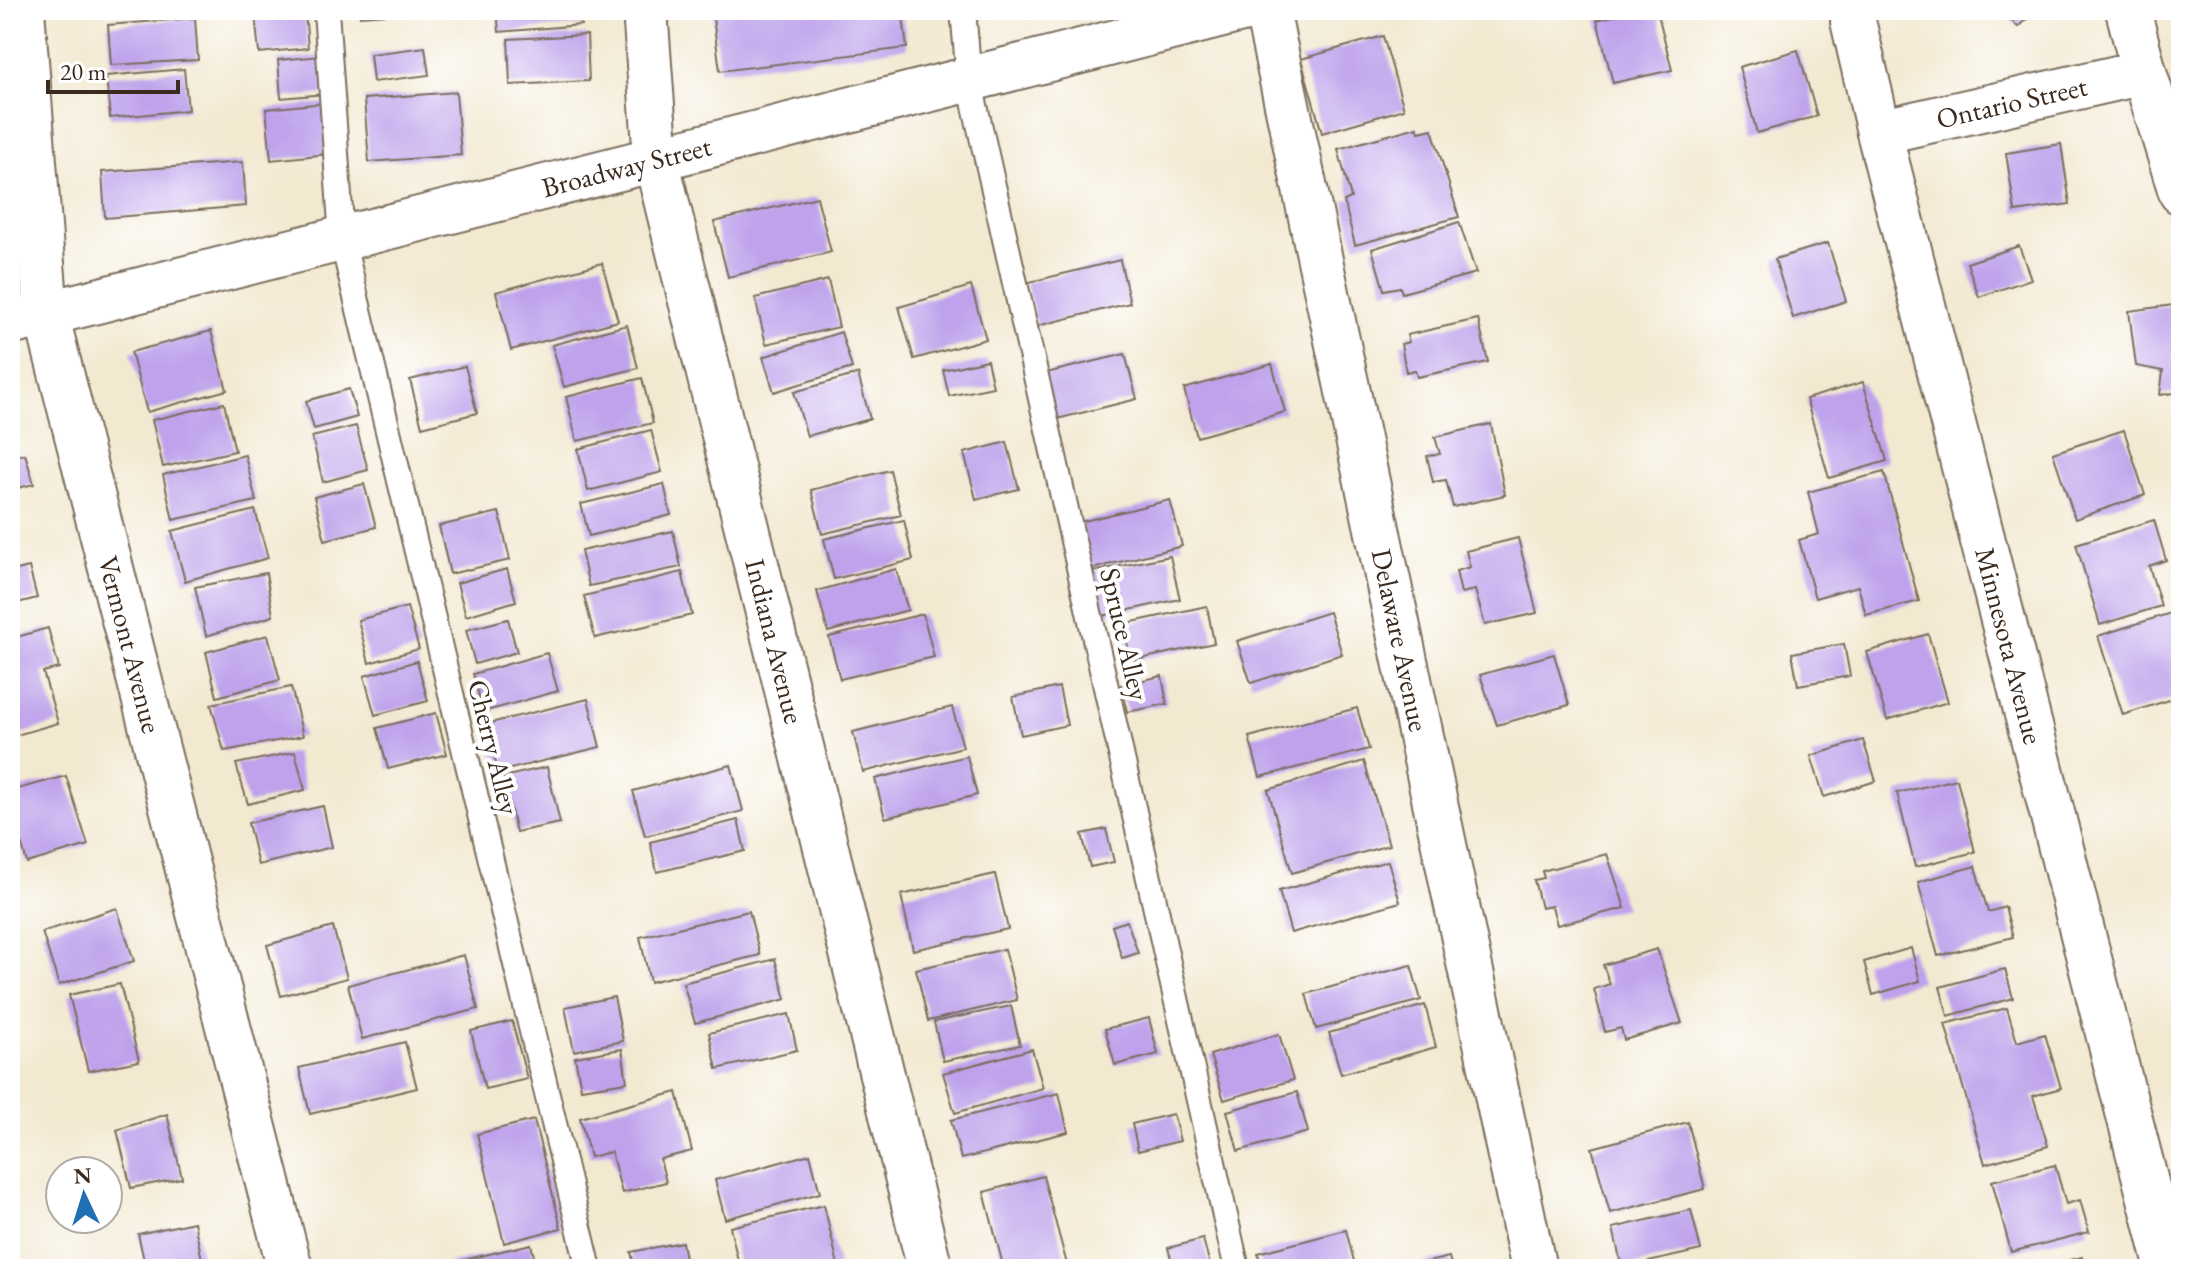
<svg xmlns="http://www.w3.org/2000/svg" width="2191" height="1279" viewBox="0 0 2191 1279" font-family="'EB Garamond',serif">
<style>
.building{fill:#bea2eb}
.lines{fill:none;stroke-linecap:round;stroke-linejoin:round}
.service-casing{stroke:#7b6d5d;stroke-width:28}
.minor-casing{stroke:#7b6d5d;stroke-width:48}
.service{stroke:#fff;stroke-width:24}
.minor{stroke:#fff;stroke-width:44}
.labels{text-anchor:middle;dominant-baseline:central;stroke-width:8;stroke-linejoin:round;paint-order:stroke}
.street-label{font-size:28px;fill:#3b2a1e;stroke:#fff}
</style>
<rect width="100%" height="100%" fill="#fff"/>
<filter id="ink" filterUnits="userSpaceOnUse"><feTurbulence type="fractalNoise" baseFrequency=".0125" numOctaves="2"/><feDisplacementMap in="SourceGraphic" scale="16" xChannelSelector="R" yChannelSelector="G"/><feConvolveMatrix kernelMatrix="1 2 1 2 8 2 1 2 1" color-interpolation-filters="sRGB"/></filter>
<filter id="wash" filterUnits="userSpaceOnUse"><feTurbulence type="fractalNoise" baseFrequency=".006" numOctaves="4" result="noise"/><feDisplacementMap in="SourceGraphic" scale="32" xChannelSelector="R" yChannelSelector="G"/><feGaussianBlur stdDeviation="1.8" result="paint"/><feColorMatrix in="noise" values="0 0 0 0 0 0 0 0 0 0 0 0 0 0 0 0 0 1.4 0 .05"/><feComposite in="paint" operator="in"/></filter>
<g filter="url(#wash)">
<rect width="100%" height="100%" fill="#f3e9d1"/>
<g id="blocks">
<g class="building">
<path d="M305,10L308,48L259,53L255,14Z"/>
<path d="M359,10H412L413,12L360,16Z"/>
<path d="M497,10H580L581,25L499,32Z"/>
<path d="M712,10H902L907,48L720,71Z"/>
<path d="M1636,10H1657L1672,70L1613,83L1597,20Z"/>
<path d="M2001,10H2036L2018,27Z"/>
<path d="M195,18L198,60L111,65L108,25Z"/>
<path d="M587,35L589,81L510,85L508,39Z"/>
<path d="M1383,36L1404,109L1322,133L1301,59Z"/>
<path d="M425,47L429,75L373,82L370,54Z"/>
<path d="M1798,50L1817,116L1757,133L1739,67Z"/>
<path d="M322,56L325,94L281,98L278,60Z"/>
<path d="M184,69L188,110L110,118L106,76Z"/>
<path d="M456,92L461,155L369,162L364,99Z"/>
<path d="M324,103L328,154L271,160L266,109Z"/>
<path d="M1417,127L1419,132L1432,129L1459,217L1355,245L1344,201L1351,198L1338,149Z"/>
<path d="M2061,144L2070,204L2015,212L2006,153Z"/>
<path d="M243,162L246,206L105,218L102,172Z"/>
<path d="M817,197L831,252L728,277L714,222Z"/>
<path d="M1459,222L1476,273L1402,293L1400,287L1384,290L1372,249Z"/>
<path d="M1828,243L1846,301L1793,318L1775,259Z"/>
<path d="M2019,246L2031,279L1979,297L1967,263Z"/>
<path d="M1120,260L1130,303L1037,326L1026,283Z"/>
<path d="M602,263L618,321L511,350L496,292Z"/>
<path d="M828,280L839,327L766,344L755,298Z"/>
<path d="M971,286L986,339L914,359L899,307Z"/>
<path d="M2181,304V392L2160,395L2163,371L2136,366L2129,311Z"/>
<path d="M1478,319L1488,362L1417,377L1415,370L1406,372L1401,344L1409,342L1407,335Z"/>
<path d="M627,325L638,368L564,387L552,345Z"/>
<path d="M211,331L227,390L147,412L131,352Z"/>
<path d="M841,332L852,368L774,392L763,357Z"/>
<path d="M1125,354L1137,399L1053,420L1042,374Z"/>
<path d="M987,360L993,387L949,396L943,370Z"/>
<path d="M1272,364L1285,412L1197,437L1184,389Z"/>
<path d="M465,366L477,413L422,427L410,380Z"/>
<path d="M858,374L870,419L807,436L794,392Z"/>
<path d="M642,378L653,423L577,441L566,397Z"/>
<path d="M1863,382L1887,461L1829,478L1806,399Z"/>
<path d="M349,389L357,417L314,429L306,401Z"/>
<path d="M224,403L235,451L163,467L152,420Z"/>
<path d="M1491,424L1505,495L1453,507L1446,480L1433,482L1427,456L1440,454L1435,437Z"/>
<path d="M356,426L368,470L323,482L312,437Z"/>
<path d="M651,430L662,472L588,491L578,449Z"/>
<path d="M2124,430L2145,495L2075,519L2053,453Z"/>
<path d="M10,438L16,456L25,454L34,484L10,490Z"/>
<path d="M1007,442L1019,489L976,499L964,453Z"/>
<path d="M245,455L256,501L173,520L163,475Z"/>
<path d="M890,470L901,515L822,534L811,490Z"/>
<path d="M1884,472L1919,601L1866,615L1858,586L1815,598L1799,540L1819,534L1808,492Z"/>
<path d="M364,484L376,527L325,540L314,497Z"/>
<path d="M664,484L671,515L589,536L581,504Z"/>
<path d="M1170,500L1182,546L1092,569L1080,522Z"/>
<path d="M255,510L268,558L185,581L172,531Z"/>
<path d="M499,512L510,560L450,574L439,526Z"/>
<path d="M904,520L913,560L834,579L824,539Z"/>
<path d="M2154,520L2166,560L2149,566L2161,606L2100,625L2076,544Z"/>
<path d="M673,531L681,567L589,586L581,551Z"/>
<path d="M1518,538L1537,613L1485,625L1475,590L1461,593L1456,571L1470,567L1466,551Z"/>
<path d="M1170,556L1180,599L1097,617L1087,573Z"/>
<path d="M11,561L13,571L29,567L37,598L10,605Z"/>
<path d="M507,569L516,601L466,616L457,583Z"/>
<path d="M896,569L908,610L828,632L817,591Z"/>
<path d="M682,572L692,615L595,638L584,596Z"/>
<path d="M266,573L273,616L206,636L195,587Z"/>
<path d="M1207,606L1214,643L1131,661L1123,624Z"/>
<path d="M407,607L419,649L369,663L358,620Z"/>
<path d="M1329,612L1342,654L1251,683L1237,641Z"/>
<path d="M2174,612L2181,636V696L2123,715L2098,636Z"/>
<path d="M923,614L934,657L840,679L829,637Z"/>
<path d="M508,619L517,652L475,664L466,630Z"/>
<path d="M48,628L59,668L43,672L58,723L10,737V639Z"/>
<path d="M1928,634L1948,702L1887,720L1867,652Z"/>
<path d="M268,635L280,680L217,697L206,652Z"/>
<path d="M1844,644L1850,676L1798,685L1792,653Z"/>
<path d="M547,653L558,691L483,712L473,674Z"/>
<path d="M1554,654L1569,705L1497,725L1480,675Z"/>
<path d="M417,661L428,701L375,715L364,676Z"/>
<path d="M1162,676L1167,704L1127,712L1121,685Z"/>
<path d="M291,687L303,736L224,751L211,704Z"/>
<path d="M1059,687L1067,725L1021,735L1013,697Z"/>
<path d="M588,699L600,747L498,772L486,724Z"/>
<path d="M952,707L963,747L863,772L853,732Z"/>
<path d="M1357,708L1369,749L1260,777L1249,737Z"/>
<path d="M436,713L447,754L388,769L377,728Z"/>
<path d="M1863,740L1876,781L1824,797L1811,756Z"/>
<path d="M295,752L305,790L248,804L236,764Z"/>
<path d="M967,756L977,795L885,818L875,779Z"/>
<path d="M1364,761L1389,845L1292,873L1268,790Z"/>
<path d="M731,765L743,811L645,836L633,791Z"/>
<path d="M547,767L560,823L516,832L503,777Z"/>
<path d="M66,776L88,845L27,863L10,804V791Z"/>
<path d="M1957,779L1975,852L1915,867L1897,793Z"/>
<path d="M323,806L332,847L258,865L248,823Z"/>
<path d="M738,820L745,851L657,872L650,842Z"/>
<path d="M1106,829L1114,862L1090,867L1082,834Z"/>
<path d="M1607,854L1625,908L1557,925L1552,906L1541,908L1534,880L1544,878L1542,871Z"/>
<path d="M1388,861L1400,902L1291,933L1279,891Z"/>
<path d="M1975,866L1988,912L2005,907L2013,937L1938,956L1918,882Z"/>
<path d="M995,874L1008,929L913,950L901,895Z"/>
<path d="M117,908L134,961L59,985L42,932Z"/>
<path d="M749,911L760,955L650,982L640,937Z"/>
<path d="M1127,921L1138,953L1122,958L1112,926Z"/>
<path d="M333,927L347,978L281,996L267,945Z"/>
<path d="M1911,948L1920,981L1873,995L1864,962Z"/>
<path d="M1005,949L1017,1000L928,1021L916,969Z"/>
<path d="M1657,949L1682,1023L1624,1040L1621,1028L1605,1032L1594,989L1610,984L1603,965Z"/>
<path d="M464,955L478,1009L362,1039L348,985Z"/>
<path d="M775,959L786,999L695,1023L683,983Z"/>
<path d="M1411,965L1421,1000L1316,1029L1306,994Z"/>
<path d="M2005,969L2013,998L1948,1016L1940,987Z"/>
<path d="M120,984L139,1061L88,1071L69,995Z"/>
<path d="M614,997L623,1041L574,1051L565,1007Z"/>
<path d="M1425,1005L1436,1047L1341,1074L1329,1033Z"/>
<path d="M1011,1006L1020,1045L943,1061L934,1022Z"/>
<path d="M2007,1008L2017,1042L2045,1034L2061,1088L2033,1096L2048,1146L1985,1164L1945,1024Z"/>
<path d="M789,1014L797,1050L717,1069L709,1033Z"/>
<path d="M1149,1018L1158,1054L1115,1065L1105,1029Z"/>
<path d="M512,1021L527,1079L485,1089L471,1031Z"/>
<path d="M1279,1034L1293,1080L1224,1100L1210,1055Z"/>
<path d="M405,1042L417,1088L310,1114L299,1068Z"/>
<path d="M622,1049L627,1082L581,1089L575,1057Z"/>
<path d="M1032,1049L1043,1088L955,1113L943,1073Z"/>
<path d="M677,1092L692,1151L660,1159L666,1182L622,1193L611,1152L590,1157L580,1118Z"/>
<path d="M1297,1092L1308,1132L1238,1151L1227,1111Z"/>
<path d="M1059,1093L1068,1132L961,1159L951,1120Z"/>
<path d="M167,1114L182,1178L131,1188L117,1130Z"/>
<path d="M1173,1114L1180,1141L1138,1151L1132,1124Z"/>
<path d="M534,1120L561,1228L504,1243L477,1134Z"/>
<path d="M1688,1122L1705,1189L1610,1213L1592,1148Z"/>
<path d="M810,1154L820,1193L725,1219L715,1180Z"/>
<path d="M2055,1165L2066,1204L2080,1200L2089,1232L2011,1252L1992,1181Z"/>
<path d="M1043,1176L1068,1268L1004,1269L984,1192Z"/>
<path d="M824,1205L839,1269H740L730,1227Z"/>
<path d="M1691,1210L1701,1250L1622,1268L1613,1228Z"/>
<path d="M194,1222L204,1269H146L138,1234Z"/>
<path d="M1346,1230L1356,1269H1262L1258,1253Z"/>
<path d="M1203,1239L1210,1265L1195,1269H1174L1168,1248Z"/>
<path d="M682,1242L686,1265L663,1269H635L631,1252Z"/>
<path d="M531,1244L537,1269H430V1268Z"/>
<path d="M1449,1257L1452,1269H1403V1268Z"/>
<path d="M2082,1257L2085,1269H2040V1268Z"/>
</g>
</g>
</g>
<g filter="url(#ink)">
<use href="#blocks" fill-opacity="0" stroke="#7b6d5d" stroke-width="2"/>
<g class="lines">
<g class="service-casing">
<g id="service">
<path d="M326,10L342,239L589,1269"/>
<path d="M963,10L969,79L1237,1269"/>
</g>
</g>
<g class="minor-casing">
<g id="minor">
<path id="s1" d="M22,10L46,314L290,1269"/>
<path id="s2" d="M645,10L656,159L930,1269"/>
<path id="s3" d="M1267,10L1534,1269"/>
<path d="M2128,10L2144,72L2181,192"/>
<path id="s4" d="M1853,21L1879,132L2168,1269"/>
<path id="s5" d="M1879,132L2144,72"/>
<path id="s6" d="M10,323L1242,10"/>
</g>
</g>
<use href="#service" class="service"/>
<use href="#minor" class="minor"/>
</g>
</g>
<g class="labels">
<g class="street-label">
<text stroke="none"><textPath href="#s5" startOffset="136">Ontario Street</textPath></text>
<text stroke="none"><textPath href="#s6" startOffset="636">Broadway Street</textPath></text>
<text transform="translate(1125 634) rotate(77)">Spruce Alley</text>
<text stroke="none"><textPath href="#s3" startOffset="644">Delaware Avenue</textPath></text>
<text stroke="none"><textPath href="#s2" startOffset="646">Indiana Avenue</textPath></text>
<text stroke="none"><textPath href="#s1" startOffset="646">Vermont Avenue</textPath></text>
<text stroke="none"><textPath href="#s4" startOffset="644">Minnesota Avenue</textPath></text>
<text transform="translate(494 747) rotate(76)">Cherry Alley</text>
</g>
</g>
<rect width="2191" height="1279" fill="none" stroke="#fff" stroke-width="40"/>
<g transform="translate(84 1195) rotate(356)"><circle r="38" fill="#ffffff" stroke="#b1aaa5" stroke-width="2"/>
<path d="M0-6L14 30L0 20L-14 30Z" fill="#1f6fb2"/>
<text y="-12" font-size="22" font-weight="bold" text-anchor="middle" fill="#3b2a1e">N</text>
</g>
<path d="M48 80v12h130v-12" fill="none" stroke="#3b2a1e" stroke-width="4"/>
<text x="60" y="80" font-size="24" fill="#3b2a1e" stroke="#ffffff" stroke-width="6" paint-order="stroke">20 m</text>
</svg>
